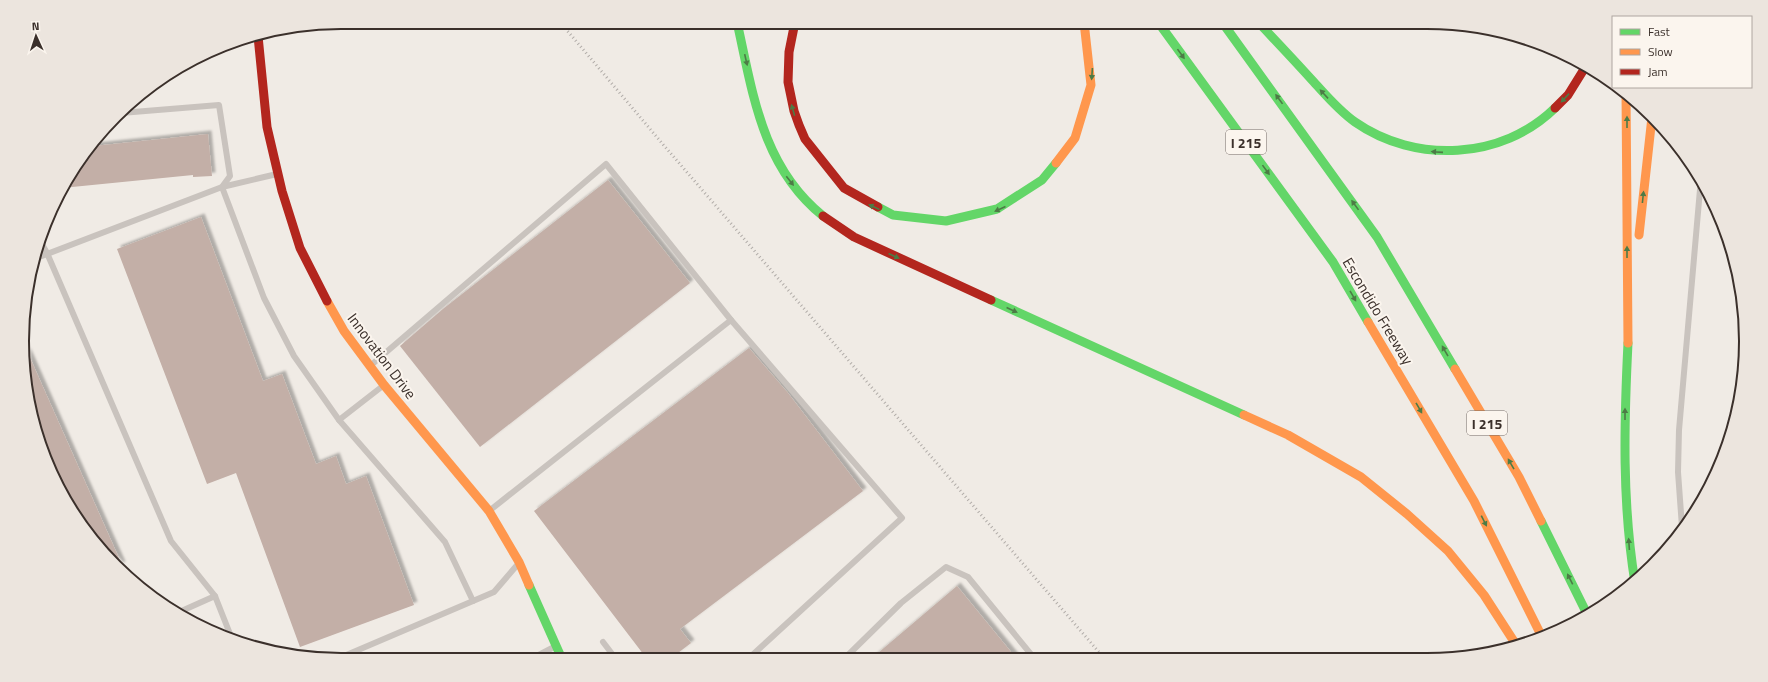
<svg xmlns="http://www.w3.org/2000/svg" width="1768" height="682" viewBox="0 0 1768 682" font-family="'Titillium Web',sans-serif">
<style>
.building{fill:#c3afa7;filter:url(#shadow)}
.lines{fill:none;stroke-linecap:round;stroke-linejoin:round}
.lane{stroke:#c9c3be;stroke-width:6}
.fast{stroke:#63d668;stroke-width:9}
.slow{stroke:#ff974d;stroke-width:9}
.jam{stroke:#b3261e;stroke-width:9}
.rail{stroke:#b1aca8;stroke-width:3;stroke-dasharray:1 3;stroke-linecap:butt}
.oneway{fill:#4d7b46}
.labels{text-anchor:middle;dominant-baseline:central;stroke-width:4;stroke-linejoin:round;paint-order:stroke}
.shield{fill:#fbf5ee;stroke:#756b66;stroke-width:1}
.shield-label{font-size:14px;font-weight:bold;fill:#3b302b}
.street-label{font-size:15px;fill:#3b302b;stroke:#fbf5ee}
.rim{fill:none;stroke:#3b302b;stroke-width:2}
</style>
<defs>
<filter id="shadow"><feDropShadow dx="3.5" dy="-3.5" stdDeviation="1" flood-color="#0004"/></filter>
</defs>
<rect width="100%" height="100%" fill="#f0ebe5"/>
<g class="building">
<path d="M208,134L212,176L193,177V175L62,188L65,182L94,146Z"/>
<path d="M608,180L690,283L480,447L400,346L443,309Z"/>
<path d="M201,217L263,381L282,374L316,464L336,456L346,484L366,476L414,605L300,647L236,473L207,484L117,249Z"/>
<path d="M749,348L788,393L863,491L680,629L691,643L670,659H647L534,511Z"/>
<path d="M27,351L122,565L120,566L76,518L46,463L28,403Z"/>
<path d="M957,586L1016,658L871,659Z"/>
</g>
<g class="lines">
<g class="lane">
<path d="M277,174L222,187L264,298L294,356L339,420"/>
<path d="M39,239L47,253L171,541L215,596"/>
<path d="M34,259L222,187L230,176L219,105L121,113"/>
<path d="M370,366L606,164L731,320"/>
<path d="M384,385L339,420L445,542L473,601L494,592L518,564"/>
<path d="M489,511L731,320L902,518L748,659"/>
<path d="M1682,527L1678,472L1679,430L1701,178"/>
<path d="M177,613L215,596L232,639"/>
<path d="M603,642L616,659"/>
<path d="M337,659L473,601"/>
<path d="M844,659L901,603L946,567L968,577L1034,658"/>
<path d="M529,660L556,646"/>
</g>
<g class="fast">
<path d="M737,22C753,94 762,167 823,216"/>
<path d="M1158,22L1333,262L1368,322"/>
<path d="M1222,22L1377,237L1455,369"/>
<path d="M1258,22C1276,41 1294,60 1312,80C1325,94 1338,110 1355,122C1415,164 1502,160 1555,108"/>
<path d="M878,207L893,215L946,221L997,209L1042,180L1056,163"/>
<path d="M991,300L1244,415"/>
<path d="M1628,343C1624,424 1622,502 1635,583"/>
<path d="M1541,521L1587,614"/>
<path d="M529,585L562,659"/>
</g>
<g class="slow">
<path d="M1626,92L1628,343"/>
<path d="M1056,163L1075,138L1091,85L1084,22"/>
<path d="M1639,235L1652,117"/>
<path d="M327,301L344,331L384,385L489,511L519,562L529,585"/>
<path d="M1368,322L1474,501L1541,635"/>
<path d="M1455,369L1519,477L1541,521"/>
<path d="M1244,415L1288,435L1361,477L1407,514L1448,551L1484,595L1515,643"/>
</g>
<g class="jam">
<path d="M795,22L789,52L788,82L794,111L799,125L805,139L844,188L878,207"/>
<path d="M258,36L267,127L282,191L300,248L327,301"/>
<path d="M1555,108L1568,95L1586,66"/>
<path d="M823,216L854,237L991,300"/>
</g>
<path class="rail" d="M560,22L661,142L1104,658"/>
</g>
<defs><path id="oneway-solid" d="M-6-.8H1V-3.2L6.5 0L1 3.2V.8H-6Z"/></defs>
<g class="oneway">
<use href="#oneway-solid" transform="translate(1181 54) rotate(54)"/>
<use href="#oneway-solid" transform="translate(746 60) rotate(77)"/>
<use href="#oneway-solid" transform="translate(1092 74) rotate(94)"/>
<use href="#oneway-solid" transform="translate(1324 94) rotate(-133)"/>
<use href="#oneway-solid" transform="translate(1565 98) rotate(133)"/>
<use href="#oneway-solid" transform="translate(1279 99) rotate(-126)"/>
<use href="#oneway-solid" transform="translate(793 110) rotate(-106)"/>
<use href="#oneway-solid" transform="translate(1627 122) rotate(-90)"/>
<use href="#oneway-solid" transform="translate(1437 152) rotate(-176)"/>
<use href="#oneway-solid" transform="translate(1266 170) rotate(54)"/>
<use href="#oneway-solid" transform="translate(790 181) rotate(52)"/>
<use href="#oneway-solid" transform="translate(1643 197) rotate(-84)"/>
<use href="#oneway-solid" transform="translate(1355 205) rotate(-126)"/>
<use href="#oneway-solid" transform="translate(874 207) rotate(-155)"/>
<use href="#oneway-solid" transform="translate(1000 209) rotate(156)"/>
<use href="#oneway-solid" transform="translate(1627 252) rotate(-90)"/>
<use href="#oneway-solid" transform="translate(894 256) rotate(25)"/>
<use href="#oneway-solid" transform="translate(1353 296) rotate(60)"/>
<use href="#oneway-solid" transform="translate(1012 310) rotate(25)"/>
<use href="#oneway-solid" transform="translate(1445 351) rotate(-120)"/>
<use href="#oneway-solid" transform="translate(1419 408) rotate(60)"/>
<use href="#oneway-solid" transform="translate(1625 414) rotate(-90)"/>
<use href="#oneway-solid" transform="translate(1511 464) rotate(-120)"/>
<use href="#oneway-solid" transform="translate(1484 521) rotate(63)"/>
<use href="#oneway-solid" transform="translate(1629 544) rotate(-94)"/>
<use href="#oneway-solid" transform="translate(1570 579) rotate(-117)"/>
</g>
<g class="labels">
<g class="shield">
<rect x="1226" y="130" width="40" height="24" rx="3"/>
<rect x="1467" y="411" width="40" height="24" rx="3"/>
</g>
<g class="shield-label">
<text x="1246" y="142">I 215</text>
<text x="1487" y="423">I 215</text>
</g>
<g class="street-label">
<text transform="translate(1378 311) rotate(59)">Escondido Freeway</text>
<text transform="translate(382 356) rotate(53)">Innovation Drive</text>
</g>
</g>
<path d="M0 0H1768V682H0ZM341 29H1427A312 312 0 0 1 1739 341V341A312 312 0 0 1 1427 653H341A312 312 0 0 1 29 341V341A312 312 0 0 1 341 29Z" fill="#ece5de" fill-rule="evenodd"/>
<path class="rim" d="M341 29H1427A312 312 0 0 1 1739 341V341A312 312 0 0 1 1427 653H341A312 312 0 0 1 29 341V341A312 312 0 0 1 341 29Z"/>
<rect x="1612" y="16" width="140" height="72" fill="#fbf5ee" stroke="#aea6a0"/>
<rect x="1620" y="29" width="20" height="6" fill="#63d668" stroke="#aea6a0"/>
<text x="1648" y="36" font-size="12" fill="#3b302b">Fast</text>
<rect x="1620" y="49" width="20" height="6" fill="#ff974d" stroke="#aea6a0"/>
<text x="1648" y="56" font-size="12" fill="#3b302b">Slow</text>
<rect x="1620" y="69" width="20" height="6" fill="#b3261e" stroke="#aea6a0"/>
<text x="1648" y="76" font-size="12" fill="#3b302b">Jam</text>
<g transform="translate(36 36) rotate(357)" stroke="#fbf5ee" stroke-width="3" paint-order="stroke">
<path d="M0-3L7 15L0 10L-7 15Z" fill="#3b302b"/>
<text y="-6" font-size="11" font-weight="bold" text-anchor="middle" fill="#3b302b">N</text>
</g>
</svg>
